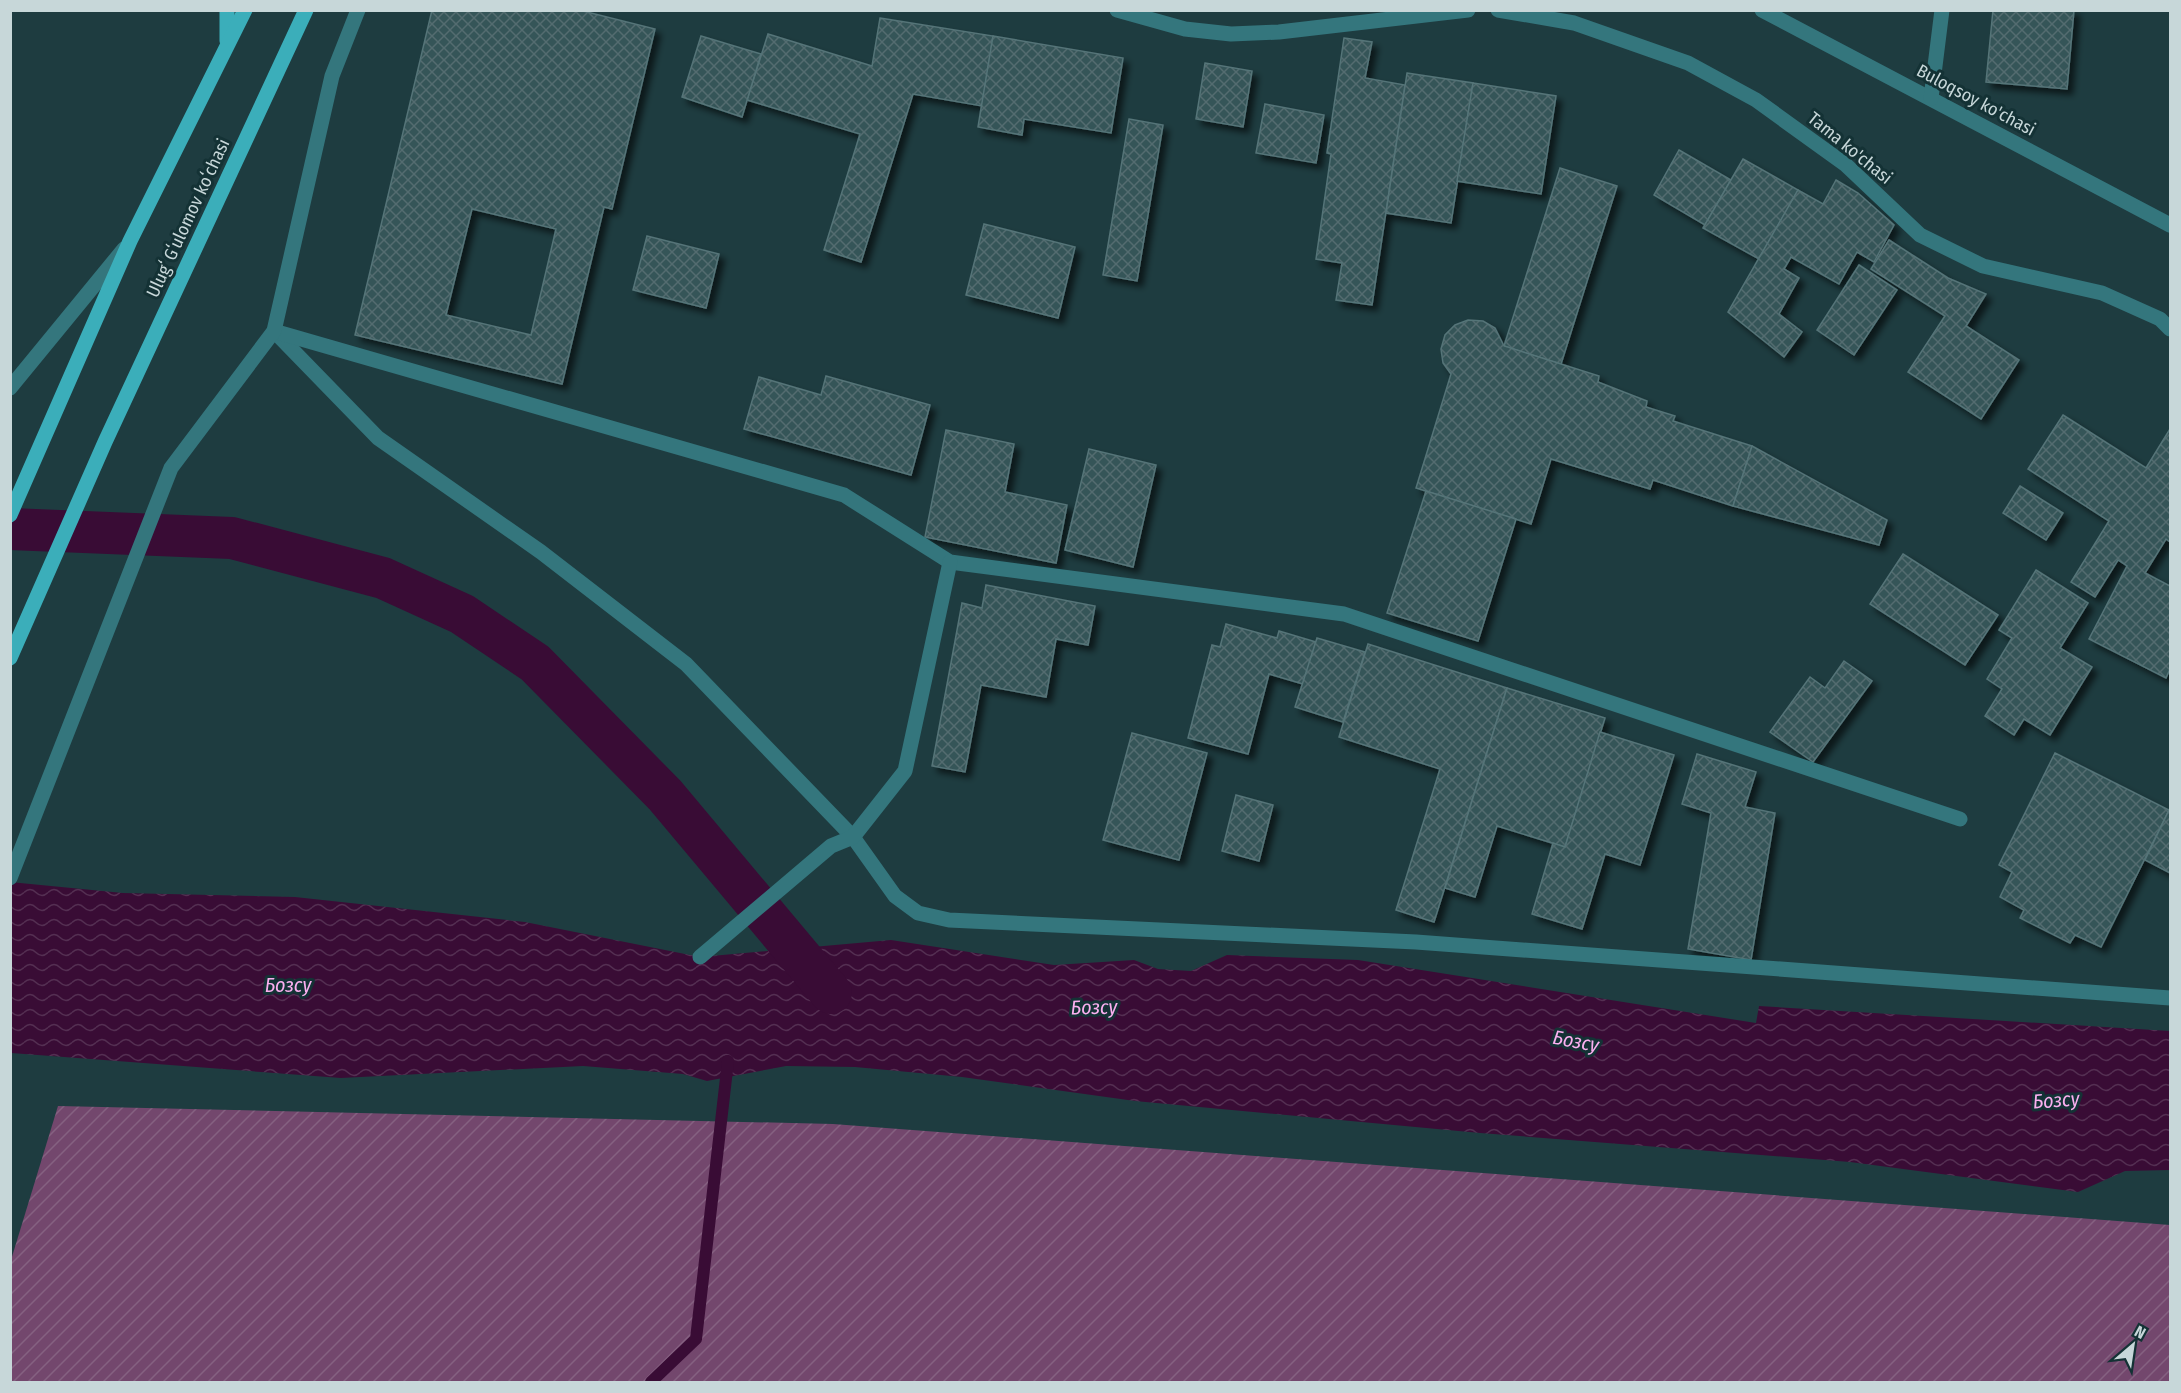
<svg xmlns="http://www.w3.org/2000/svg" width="2181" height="1393" viewBox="0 0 2181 1393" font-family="'Fira Sans Condensed',sans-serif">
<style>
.garden{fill:url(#garden-furrows)}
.water{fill:url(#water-waves)}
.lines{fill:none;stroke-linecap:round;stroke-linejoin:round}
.stream{stroke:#390c35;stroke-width:12}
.canal{stroke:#390c35;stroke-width:42}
.building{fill:url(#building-cross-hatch);stroke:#557478;stroke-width:1.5;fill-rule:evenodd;filter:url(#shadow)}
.minor{stroke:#34767d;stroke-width:15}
.major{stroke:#3baeba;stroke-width:15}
.labels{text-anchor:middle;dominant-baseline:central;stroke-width:6;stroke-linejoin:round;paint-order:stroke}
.street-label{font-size:18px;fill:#c7d7d9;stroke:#143235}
.water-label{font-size:20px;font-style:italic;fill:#fbaff0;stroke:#143235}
</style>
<defs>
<pattern id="garden-furrows" width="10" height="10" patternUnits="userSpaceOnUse" patternTransform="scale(1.5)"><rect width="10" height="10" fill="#73476d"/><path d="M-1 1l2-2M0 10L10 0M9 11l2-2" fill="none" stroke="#856181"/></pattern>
<pattern id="water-waves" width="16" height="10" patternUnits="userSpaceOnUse" patternTransform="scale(1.5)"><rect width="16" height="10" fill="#390c35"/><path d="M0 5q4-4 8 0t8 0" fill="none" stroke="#542f52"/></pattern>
<pattern id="building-cross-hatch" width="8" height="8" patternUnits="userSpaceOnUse" patternTransform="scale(1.5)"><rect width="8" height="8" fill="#365458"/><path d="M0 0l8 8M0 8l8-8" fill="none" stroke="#526c6f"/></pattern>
<filter id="shadow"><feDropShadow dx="5.5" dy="5.5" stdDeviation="3" flood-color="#0009"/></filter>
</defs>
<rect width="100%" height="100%" fill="#1e3c40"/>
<path class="garden" d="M58,1106L833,1124L2170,1225V1382H11V1260Z"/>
<path class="water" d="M10,882L123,893L295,897L525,922L700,957L891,940L1054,965L1134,960L1158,969L1191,971L1227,955L1358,960L1756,1023L1759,1006L2170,1031V1170L2125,1171L2078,1192L1850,1162L1480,1133L1135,1101L962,1077L855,1067L786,1066L707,1081L683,1074L583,1066L341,1078L11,1053Z"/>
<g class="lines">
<path class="stream" d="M651,1382L696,1339L728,1061"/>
<path class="canal" d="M10,529L232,538L383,578L462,614L535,663L665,795L831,993"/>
</g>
<g class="building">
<path d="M432,10H579L655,29L612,209L604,207L562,384L355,335ZM472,209L556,229L531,335L446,315Z"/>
<path d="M1993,10H2074L2067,89L1986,82Z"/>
<path d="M880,18L993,36L982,106L913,94L861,262L824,250L860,134L747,100L768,34L872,66Z"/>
<path d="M701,36L761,54L742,117L682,97Z"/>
<path d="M993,36L1123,58L1111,133L1024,119L1022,135L978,127Z"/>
<path d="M1344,38L1372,42L1365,78L1405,85L1372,305L1336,300L1342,263L1316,259L1331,154L1327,153Z"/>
<path d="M1205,63L1252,71L1243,127L1196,119Z"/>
<path d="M1407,73L1473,83L1451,223L1386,213Z"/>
<path d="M1473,83L1556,96L1541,194L1457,181Z"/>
<path d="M1265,104L1324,115L1316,163L1256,153Z"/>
<path d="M1129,119L1163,125L1137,281L1103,275Z"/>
<path d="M1679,150L1731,180L1705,225L1654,195Z"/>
<path d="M1743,159L1798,190L1759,259L1703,228Z"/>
<path d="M1560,168L1617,186L1561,364L1504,346Z"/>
<path d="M1836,180L1858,193L1894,225L1874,262L1857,252L1839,284L1791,257L1784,269L1799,278L1779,314L1802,332L1784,357L1728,312L1798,190L1823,204Z"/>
<path d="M984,224L1075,247L1058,318L966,295Z"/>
<path d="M647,236L719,254L706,308L633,290Z"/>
<path d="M1889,240L1948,278L1986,294L1966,326L2019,360L1981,419L1908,372L1945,316L1871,269Z"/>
<path d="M1859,265L1897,290L1854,355L1817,330Z"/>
<path d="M1468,320L1483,321L1495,328L1504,346L1599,376L1598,382L1647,401L1646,407L1675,416L1673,421L1752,446L1733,506L1653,480L1650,489L1551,459L1531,524L1416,488L1451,374L1443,363L1441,349L1445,335L1455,325Z"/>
<path d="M826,376L930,405L911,475L744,429L759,377L821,395Z"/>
<path d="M2063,415L2146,468L2170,429V542L2166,539L2145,573L2170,586V669L2166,678L2089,639L2127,566L2118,560L2095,597L2071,582L2109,521L2028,469Z"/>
<path d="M946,430L1014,444L1005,492L1067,505L1056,563L925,537Z"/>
<path d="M1752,446L1887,520L1879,545L1733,506Z"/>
<path d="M1089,449L1156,465L1133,567L1065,550Z"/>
<path d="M2020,486L2063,513L2046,540L2003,513Z"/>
<path d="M1426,491L1516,519L1478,641L1387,613Z"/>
<path d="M1903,554L1998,615L1965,665L1870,604Z"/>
<path d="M2036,570L2088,603L2060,648L2092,667L2050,735L2024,719L2014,735L1985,716L2002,689L1987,679L2012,638L1999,630Z"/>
<path d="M986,585L1095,606L1088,645L1056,639L1046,697L981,685L965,772L932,766L962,603L982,608Z"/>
<path d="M1226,624L1277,638L1279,631L1316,642L1303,684L1269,674L1248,754L1188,738L1212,645L1220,647Z"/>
<path d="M1317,638L1365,652L1343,722L1295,707Z"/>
<path d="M1368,644L1507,688L1434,922L1396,910L1440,769L1339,737Z"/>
<path d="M1844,661L1872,681L1813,762L1770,732L1810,677L1825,688Z"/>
<path d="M1507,688L1605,718L1565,847L1497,826L1475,897L1445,888Z"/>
<path d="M1600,732L1674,755L1640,865L1605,854L1582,929L1532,914L1553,843L1565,847Z"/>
<path d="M1132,733L1207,753L1179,860L1103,840Z"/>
<path d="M2055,753L2169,810L2101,947L2075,935L2070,943L2020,918L2024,910L2000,897L2012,872L1999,865Z"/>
<path d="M1697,754L1756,772L1745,807L1775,813L1751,960L1688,949L1711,813L1682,804Z"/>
<path d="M1236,795L1273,805L1259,861L1222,851Z"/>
<path d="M2170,808V873L2145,860Z"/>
</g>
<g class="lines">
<g class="minor">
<path d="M1117,10L1185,29L1231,34L1279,32L1468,10"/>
<path d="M1498,10L1574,23L1688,63L1756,100L1846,165L1920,235L1983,266L2102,293L2160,319L2170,329"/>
<path d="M1762,10L2170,225"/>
<path d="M1931,98L1942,10"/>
<path d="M274,331L378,438L541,552L686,664L853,837L895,896L918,913L949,920L1416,942L2170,998"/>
<path d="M277,332L844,495L950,562L1344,614L1960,819"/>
<path d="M10,388L124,249"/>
<path d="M10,878L171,468L274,331L332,76L358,10"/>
<path d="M700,957L831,846L853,837L905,771L950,562"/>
</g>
<g class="major">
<path d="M227,10V41"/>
<path d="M10,515L130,241L245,10"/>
<path d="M10,658L105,442L306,10"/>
</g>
</g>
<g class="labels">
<g class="street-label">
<text transform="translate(1976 100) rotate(28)">Buloqsoy ko'chasi</text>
<text transform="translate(1850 148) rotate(39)">Tama ko'chasi</text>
<text transform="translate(188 218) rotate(-65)">Ulugʻ Gʻulomov koʻchasi</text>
</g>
<g class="water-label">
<text x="288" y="985">Бозсу</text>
<text transform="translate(1094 1007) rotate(-1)">Бозсу</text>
<text transform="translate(1576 1041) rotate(11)">Бозсу</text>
<text transform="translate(2056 1100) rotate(-4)">Бозсу</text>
</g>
</g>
<rect width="2181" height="1393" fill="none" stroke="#c7d7d9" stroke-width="24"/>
<g transform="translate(2133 1345) rotate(29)" stroke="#143235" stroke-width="4.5" paint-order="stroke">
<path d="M0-4.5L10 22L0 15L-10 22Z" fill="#c7d7d9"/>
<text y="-9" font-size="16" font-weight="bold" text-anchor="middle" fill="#c7d7d9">N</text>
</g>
</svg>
